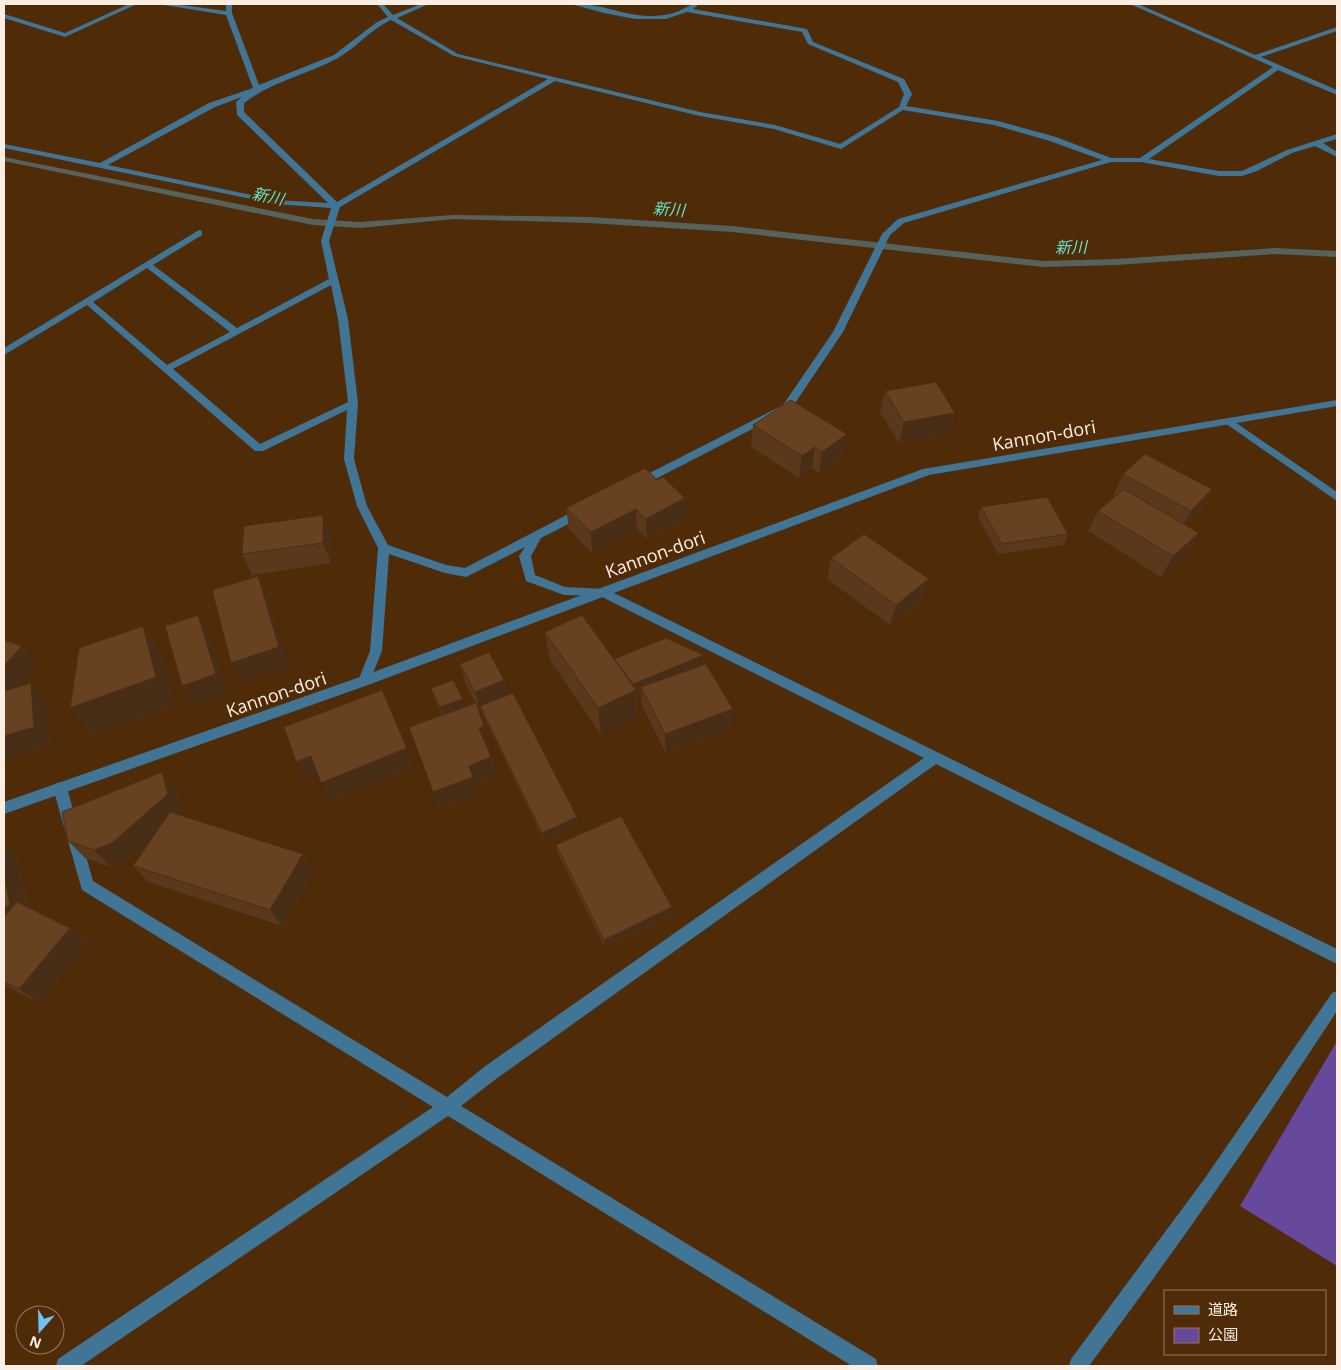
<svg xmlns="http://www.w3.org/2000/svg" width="1341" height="1370" viewBox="0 0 1341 1370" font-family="'Open Sans','Noto Sans JP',sans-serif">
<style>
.green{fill:#66499a}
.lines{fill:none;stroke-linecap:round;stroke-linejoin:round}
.stream{fill:#55635c;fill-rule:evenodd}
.minor{fill:#417595;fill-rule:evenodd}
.tertiary{fill:#417595;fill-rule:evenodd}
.wall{fill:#59381c}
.shaded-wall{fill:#492e17}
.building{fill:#684121;stroke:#492e17}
.labels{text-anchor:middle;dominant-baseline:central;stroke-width:4.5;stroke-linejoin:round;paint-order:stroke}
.far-water-label{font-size:16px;font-style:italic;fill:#65e4ca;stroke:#502b08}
.street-label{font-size:18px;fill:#fdeee4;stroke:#502b08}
</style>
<rect width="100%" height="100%" fill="#502b08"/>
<path class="green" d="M1337,1041V1266L1240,1206Z"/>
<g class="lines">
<path class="stream" d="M4,157L313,219L360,222L453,215L590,217L732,226L1043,261L1116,259L1275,248L1337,251V257L1275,254L1116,265L1043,267L732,232L590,223L453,219L360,228L313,225L4,161Z"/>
<g class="minor">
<path d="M129,4H137L65,37L4,18V14L65,33Z"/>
<path d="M158,4H174L226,11V4H232V13L259,85L334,55L377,22L388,17L377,4H383L393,15L421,4H429L397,18L458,54L700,112L775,125L840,144L899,107L904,94L898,82L808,44L802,32L687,12L666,19H635L604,13L571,4C595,2 622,15 648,16C659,16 670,15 679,11C686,8 690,4 697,4V6L693,9L807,29L813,42L904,79L912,94L906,106L998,121L1056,137L1111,158H1140L1273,67L1130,4H1138L1255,55L1337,27V31L1261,57L1337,90V95L1278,70L1149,159L1219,171H1242L1287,150L1337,134V139L1323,143L1337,152V157L1315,146L1292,153L1257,171L1242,176H1219L1141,162H1111L904,223L890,235L843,332L791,409L638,488L633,484L634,481L783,405L833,332L882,234L898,219L1102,160L1050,141L994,125L903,110L841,149L774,129L700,116L555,81L340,207L329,241L348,319L358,403L354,459L367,506L388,545L446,565L465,568L578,509H586L587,512L586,515L541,538L531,556L535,575L565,587L606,589L1337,949V964L936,764L496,1079L461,1106L876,1359L878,1366H852L448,1116L81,1366H56L58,1359L433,1107L82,890L53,788L55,784L60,782L65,784L67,788L93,881L447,1097L484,1067L924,758L600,596L564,595L526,581L519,556L525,547L466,577L445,573L389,554L382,651L368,685H360L358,681L370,651L378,548L357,506L344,459L347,410L263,451H255L87,305L4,355V348L199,230L202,231V235L153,265L237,328L329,279L321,241L331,208L275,204L4,148V144L100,163L209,103L253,88L226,15ZM391,20L454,56L548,79L337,202L244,112V103C272,81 307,75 338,58C357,47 371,29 391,20ZM242,97L236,102L237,115L328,203L275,200L108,165L215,107ZM147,268L230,332L167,365L93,302ZM331,285L338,319L348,402L260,444L173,369Z"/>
<path d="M1229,418L1337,492V501L1225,423L1224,421Z"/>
<path d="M1337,991V1011C1258,1132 1176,1250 1089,1366H1069L1071,1359L1205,1178L1332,993Z"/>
</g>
<path class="tertiary" d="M1337,400V406L929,475L368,685L4,814V802L360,677L923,469Z"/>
</g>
<g class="wall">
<path d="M885,391L955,413L949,434L899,443L880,412Z"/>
<path d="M753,425L843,455L819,473L812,468L799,478L751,447Z"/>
<path d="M1123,474L1212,489L1200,510L1186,525L1199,533L1187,553L1161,577L1088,531L1098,511L1115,496L1113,495Z"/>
<path d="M657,480L685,498V519L647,539L637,529L592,553L569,529L566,508Z"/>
<path d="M981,507L1068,534L1064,545L998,554L978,517Z"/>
<path d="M331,535V563L252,575L242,554Z"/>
<path d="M831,558L923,599L890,625L827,579Z"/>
<path d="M545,632L614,659L704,655L703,665L731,728L666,753L642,706L641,691L637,692L638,717L601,735L550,660Z"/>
<path d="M460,664L504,680L508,695L579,826L544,841L483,715L481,711H480L465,683Z"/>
<path d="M431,688L465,707L489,744L487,746L491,757L496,776L475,783L478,794L439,809L442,715L434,698Z"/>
<path d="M162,772L176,790L182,812L179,814L314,871L282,926L148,882L133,866L151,839L128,860L111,867L85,858L68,841Z"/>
<path d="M4,845L17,856L27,906L88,943L39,1003L4,985Z"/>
<path d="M556,845L672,915L605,947L558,854Z"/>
</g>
<g class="shaded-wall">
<path d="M955,413L949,434L899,443L904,422Z"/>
<path d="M847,434L843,455L819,473L822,452Z"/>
<path d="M815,447L812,468L799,478L802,456Z"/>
<path d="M1212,489L1200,510L1179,532L1191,511Z"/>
<path d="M685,498V519L647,539L646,519Z"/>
<path d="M636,509L637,529L592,553L591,532Z"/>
<path d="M323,515L331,535V563L323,543Z"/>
<path d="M1199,533L1187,553L1161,577L1173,556Z"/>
<path d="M258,576L268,596L289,667L242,682L231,663Z"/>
<path d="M929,579L923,599L890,625L896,605Z"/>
<path d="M198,615L209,635L228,694L195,706L182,686Z"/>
<path d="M143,626L162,655L175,705L93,735L70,708Z"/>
<path d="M22,646L39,666L4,704V666Z"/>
<path d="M704,655L703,665L641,687V691L637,692L638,717L601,735L598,708L627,687Z"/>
<path d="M504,680L508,699L480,706L481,711H480L475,692Z"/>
<path d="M31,683L48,702L51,745L4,759V736Z"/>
<path d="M463,699L465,708L443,717L440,707Z"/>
<path d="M733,709L731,728L666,753L665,734Z"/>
<path d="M484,726L489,744L485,746L479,728Z"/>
<path d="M407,748L414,767L331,801L321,783Z"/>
<path d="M311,756L321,774L306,780L296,762Z"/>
<path d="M491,757L496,776L475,783L478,794L439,809L433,792L469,766Z"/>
<path d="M162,772L176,790L182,812L128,860L111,867L94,850Z"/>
<path d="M577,817L579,826L544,841L542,833Z"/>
<path d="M4,845L17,856L29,920L4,931Z"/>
<path d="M303,854L314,871L282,926L270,910Z"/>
<path d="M672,907V915L605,947L604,940Z"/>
<path d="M70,928L88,943L39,1003L19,989Z"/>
</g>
<g class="building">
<path d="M936,382L955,413L904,422L885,391Z"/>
<path d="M791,400L847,434L822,452L815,447L802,456L753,425Z"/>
<path d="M1145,454L1212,489L1191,511L1123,474Z"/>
<path d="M645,468L657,480L663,477L685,498L646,519L636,509L591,532L566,508Z"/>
<path d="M1124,489L1199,533L1173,556L1098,511Z"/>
<path d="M1047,497L1068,534L1002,544L981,507Z"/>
<path d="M323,515V543L242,554L244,526Z"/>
<path d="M864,534L929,579L896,605L831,558Z"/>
<path d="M258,576L279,647L231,663L212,590Z"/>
<path d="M198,615L216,674L182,686L165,626Z"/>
<path d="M582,615L636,690L598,708L545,632Z"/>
<path d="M143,626L156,677L70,708L79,648Z"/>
<path d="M666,638L704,655L633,684L614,659Z"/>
<path d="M4,640L22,646L4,666Z"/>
<path d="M489,652L504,680L475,692L460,664Z"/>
<path d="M706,664L733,709L665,734L641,687Z"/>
<path d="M453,680L463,699L440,707L431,688Z"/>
<path d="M31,683L34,727L4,736V691Z"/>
<path d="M382,690L407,748L321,783L311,756L296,762L284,727Z"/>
<path d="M513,693L577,817L542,833L480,706Z"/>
<path d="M476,703L484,726L479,728L491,757L469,766L473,777L433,792L409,727Z"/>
<path d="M162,772L168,794L112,843L94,850L68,841L62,812Z"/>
<path d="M170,812L303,854L270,910L133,866Z"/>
<path d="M621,816L672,907L604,940L556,845Z"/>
<path d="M4,873L10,905L4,907Z"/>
<path d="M17,902L70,928L19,989L4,982V917Z"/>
</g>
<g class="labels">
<g class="far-water-label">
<text transform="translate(268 196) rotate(12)">新川</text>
<text transform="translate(669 209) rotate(4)">新川</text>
<text transform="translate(1071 247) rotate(-1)">新川</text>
</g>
<g class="street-label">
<text transform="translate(1044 435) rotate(-10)">Kannon-dori</text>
<text transform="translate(655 554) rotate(-20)">Kannon-dori</text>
<text transform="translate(276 694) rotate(-19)">Kannon-dori</text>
</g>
</g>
<rect width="1341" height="1370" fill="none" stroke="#fdeee4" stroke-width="10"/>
<rect x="1164" y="1290" width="162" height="65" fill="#502b08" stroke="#957960"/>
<rect x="1174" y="1306" width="25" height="8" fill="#417595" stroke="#957960"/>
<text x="1208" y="1315" font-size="15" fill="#fdeee4">道路</text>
<rect x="1174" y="1328" width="25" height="15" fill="#66499a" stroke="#957960"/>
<text x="1208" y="1340" font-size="15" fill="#fdeee4">公園</text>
<g transform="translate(40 1330) rotate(200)"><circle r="24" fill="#502b08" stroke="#957960"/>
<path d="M0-4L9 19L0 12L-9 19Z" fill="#70c1f4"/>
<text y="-8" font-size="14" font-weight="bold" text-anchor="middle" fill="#fdeee4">N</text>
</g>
</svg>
